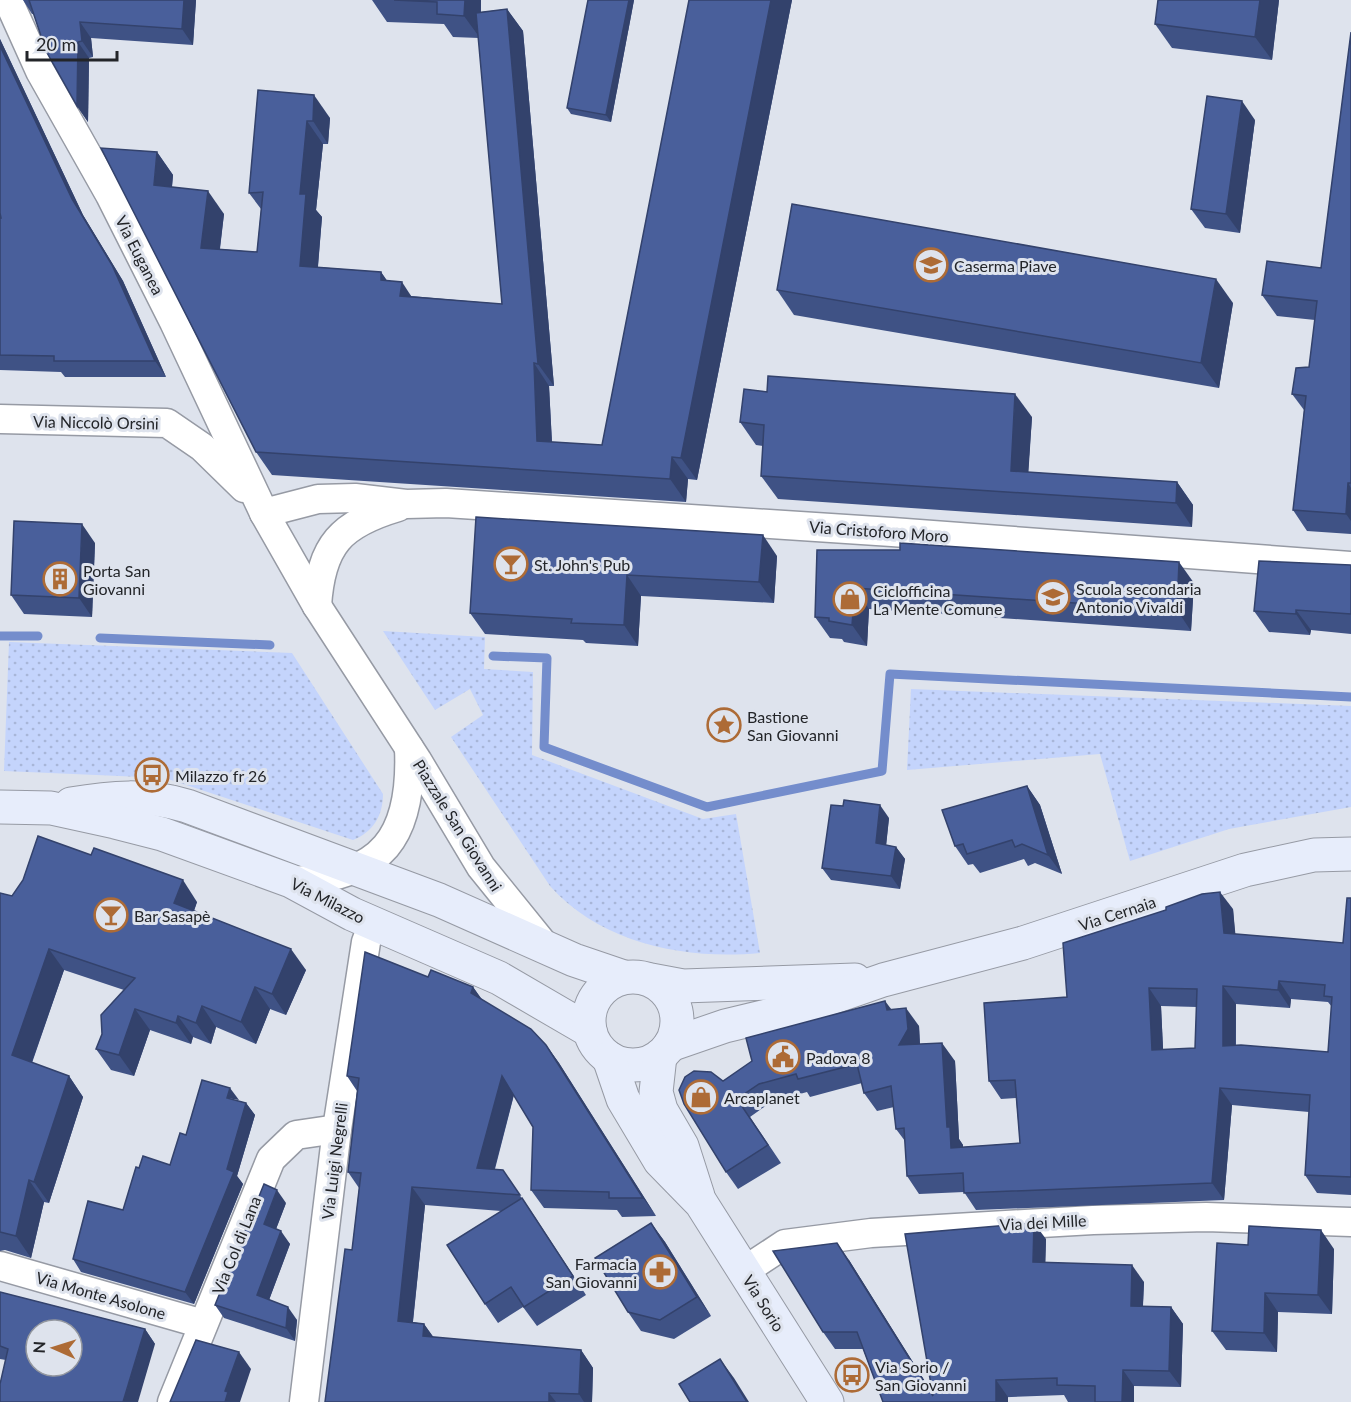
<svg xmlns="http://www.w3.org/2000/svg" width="1351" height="1402" viewBox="0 0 1351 1402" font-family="Lato,sans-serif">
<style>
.grass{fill:url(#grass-dots)}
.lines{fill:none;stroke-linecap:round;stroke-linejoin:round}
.stream{stroke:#748dcc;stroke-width:9}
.minor-casing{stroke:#969aa4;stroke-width:31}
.secondary-casing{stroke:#969aa4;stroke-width:35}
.minor{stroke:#fff;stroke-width:28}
.secondary{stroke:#e7edfb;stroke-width:33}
.wall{fill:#3f5285;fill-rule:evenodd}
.shaded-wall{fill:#33426c}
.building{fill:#495f9b;stroke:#33426c;stroke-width:1.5;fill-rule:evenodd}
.labels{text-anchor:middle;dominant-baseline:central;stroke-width:6;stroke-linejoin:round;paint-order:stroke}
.street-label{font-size:16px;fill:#232529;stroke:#dee3ed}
.poi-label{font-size:16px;fill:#232529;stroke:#dee3ed;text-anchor:start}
</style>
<defs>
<pattern id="grass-dots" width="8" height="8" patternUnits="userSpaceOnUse" patternTransform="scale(1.5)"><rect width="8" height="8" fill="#c4d4fc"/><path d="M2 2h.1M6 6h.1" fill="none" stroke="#a8b6d8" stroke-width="1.8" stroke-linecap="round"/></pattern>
</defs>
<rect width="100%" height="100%" fill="#dee3ed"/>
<g class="grass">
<path d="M383,631L485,637L484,669L533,672L532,755L703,819L736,814L760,953C686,960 602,944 550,886L451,737L483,715L470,689L435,710Z"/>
<path d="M9,642L292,653L383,794C383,816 373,832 353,840L165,778L4,771Z"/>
<path d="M911,689L1351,706V807L1229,829L1130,861L1100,754L907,770Z"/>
</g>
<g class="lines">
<g class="stream">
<path d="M0,636H38"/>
<path d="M100,638L270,645"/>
<path d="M493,656L547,658L544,747L707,807L882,771L890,674L1351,697"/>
</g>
<g class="minor-casing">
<g id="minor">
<path d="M8,0L40,71L110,195L174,322L264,513L317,606L417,760L481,867L545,946"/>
<path d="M0,419L167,423L202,447L244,488"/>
<path d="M264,513L318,499L355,498L406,504L446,503L892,532L1351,566"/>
<path d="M317,606C321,544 341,524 398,507"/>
<path d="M291,881C383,878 413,836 409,748"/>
<path d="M0,1266L203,1324"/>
<path d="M744,1271L785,1244L871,1233L1093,1220L1206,1217L1351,1222"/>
<path d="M172,1402L271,1159L296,1135L337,1129"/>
<path d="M304,1402L337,1129L366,942L373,923"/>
</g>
</g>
<g class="secondary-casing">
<g id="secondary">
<path d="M71,804C111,797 147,794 187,806L439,900L574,960L624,977"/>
<path d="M0,807L51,808L115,822L162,834L291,881L352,914L499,978L590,1031"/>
<circle cx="633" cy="1021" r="44"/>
<path d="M651,980L683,986L855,980"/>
<path d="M670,1045L725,1026L808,1006L883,980L1023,943L1245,870L1314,855L1351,854"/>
<path d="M660,1056L656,1092L661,1110L682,1146L698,1196"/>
<path d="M609,1058L623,1099L660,1161L701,1203L827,1402"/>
</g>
</g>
<use href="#minor" class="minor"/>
<use href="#secondary" class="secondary"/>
</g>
<g class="wall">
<path d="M23,0H196L193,45L91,38L93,57L89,58L88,122L77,106L34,14H32Z"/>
<path d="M372,0H481V12L507,9L523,31L554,386H549L552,442L602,445L689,0H792L697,480L688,479L686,502L272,475L256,452L157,152L173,175L172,187L224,214L220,249L257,252L261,209L249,193L258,90L330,118L328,144H323L316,210L322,217L318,267L381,272L387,281L411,296L502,304L479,38L453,37L444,24L387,22Z"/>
<path d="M588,0H634L611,122L571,114L567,108Z"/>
<path d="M1279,0L1272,60L1172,48L1155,24Z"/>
<path d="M1351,32V534L1307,531L1293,510L1304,410L1292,394L1309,367L1315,320L1277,316L1262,295L1321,268Z"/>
<path d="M0,39L83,215L123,281L166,377H65L61,372L0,370V218H1L0,213Z"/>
<path d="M1255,120L1240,233L1205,228L1191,209Z"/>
<path d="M777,290L1233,303L1219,388L794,315Z"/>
<path d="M767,392L1032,417L1028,472L1177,482L1193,505L1192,527L778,499L761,476L763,446L756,445L740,422Z"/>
<path d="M476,517L777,556L774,603L641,596L638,646L586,643L583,640L485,634L470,613Z"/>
<path d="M95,543L92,617L24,614L11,595Z"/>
<path d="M817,550L1194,583L1191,631L869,609L867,646L844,642L842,639L830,638L815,617Z"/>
<path d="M1351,565V634L1311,630L1310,635L1269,632L1254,611Z"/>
<path d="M1027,786L1040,805L1062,874L1035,863L1028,866L1024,859L980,873L973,864L968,865L955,846Z"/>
<path d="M889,818L886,845L896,847L905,859L900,889L831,880L822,868Z"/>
<path d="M0,893L12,896L197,902L194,911L306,970L286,1015L270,1009L256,1044L216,1027L211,1044L193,1037L191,1044L150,1030L134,1076L111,1070L96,1049L124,990L64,970L32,1063L69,1076L83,1097L49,1203L44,1202L31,1258L5,1250L0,1251Z"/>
<path d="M1351,898V1195L1317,1193L1305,1175L1309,1112L1232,1105L1224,1200L976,1210L964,1192L919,1194L907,1176L905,1141L896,1129L894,1107L877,1111L864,1093L862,1083L810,1097L807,1092L771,1102L750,1117L781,1163L738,1189L726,1172L723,1081L891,1009L919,1026L920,1044L955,1061L959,1139L963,1145V1147L1020,1143L1016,1098L1001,1099L989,1081L1067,997L1233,909L1235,934L1343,943ZM1291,999L1328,1002L1332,1007L1328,1052L1236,1045V1004L1290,1008ZM1161,1006L1197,1007L1195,1048L1163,1050Z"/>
<path d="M428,977L473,987L482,1000L546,1045L559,1063L656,1216L622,1217L617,1210L544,1208L531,1190L533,1127L514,1095L495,1169L503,1170L586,1295L537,1326L523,1307L498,1323L485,1304L501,1211L425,1205L413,1322L424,1324L433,1337L581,1350L593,1368L592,1402H325L352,1250L359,1188L348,1172L357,1091L347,1076Z"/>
<path d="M239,1101L246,1103L255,1115L237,1176L243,1184L194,1304L81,1272L73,1259L123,1210L139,1168L170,1165L186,1135Z"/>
<path d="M286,1203L276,1229L290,1244L269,1300L297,1320L295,1341L224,1318L215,1305Z"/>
<path d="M651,1223L665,1242L711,1316L674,1339L641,1331L628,1312Z"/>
<path d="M1046,1239L1045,1263L1144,1282L1143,1306L1171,1307L1183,1324L1181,1387L1134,1386V1402H1068L1064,1395L883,1402L863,1349H835L823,1332L849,1260L932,1393Z"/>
<path d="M1248,1245L1334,1249L1332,1314L1278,1312L1277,1352L1226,1350L1212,1331Z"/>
<path d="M0,1292L145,1329L155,1344L6,1360L0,1359Z"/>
</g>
<g class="shaded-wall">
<path d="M183,0H196L193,45L182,29Z"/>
<path d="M465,0H481L480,38L464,16Z"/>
<path d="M629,0H634L611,122L606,115Z"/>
<path d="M771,0H792L697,480L681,458Z"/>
<path d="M1260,0H1279L1272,60L1255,37Z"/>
<path d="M507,9L523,31L554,386L538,364Z"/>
<path d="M80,22L91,38L93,57L82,41Z"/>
<path d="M0,39L83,215L123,281L166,377L155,361L72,199L0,46Z"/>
<path d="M78,42L89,58L88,122L77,106Z"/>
<path d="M314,95L330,118L328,144L313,121Z"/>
<path d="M1242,101L1255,120L1240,233L1226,214Z"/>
<path d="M307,121L323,144L316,210L322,217L316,288L300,266V194Z"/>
<path d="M157,152L173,175L170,208L154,185Z"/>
<path d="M208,191L224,214L217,271L201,248Z"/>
<path d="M381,272L397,295L381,280Z"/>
<path d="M1216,279L1233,303L1219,388L1201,363Z"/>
<path d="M402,282L417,305L400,296Z"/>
<path d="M534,363L549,386L553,464L537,441Z"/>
<path d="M1015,394L1032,417L1027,494L1011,471Z"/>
<path d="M672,457L688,479L686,502L670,479Z"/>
<path d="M1177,482L1193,505L1192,527L1176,503Z"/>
<path d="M1348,483L1351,488V521L1346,514Z"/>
<path d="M82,524L95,543L92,617L79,598Z"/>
<path d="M763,535L777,556L774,603L759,582Z"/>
<path d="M1179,562L1194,583L1191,631L1177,610Z"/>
<path d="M627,575L641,596L638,646L624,625Z"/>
<path d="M855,588L869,609L867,646L852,625Z"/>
<path d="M1296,610L1311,630L1310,635L1296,614Z"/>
<path d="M1027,786L1040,805L1062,874L1048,855Z"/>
<path d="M880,805L889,818L885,856L876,843Z"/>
<path d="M896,847L905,859L900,889L891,876Z"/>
<path d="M183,880L197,902L189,924L174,903Z"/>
<path d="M1220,892L1233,909L1237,951L1224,933Z"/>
<path d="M49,949L64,970L27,1076L12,1055Z"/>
<path d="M291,949L306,970L286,1015L272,994Z"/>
<path d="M1279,981L1291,999L1290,1008L1278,990Z"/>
<path d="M1223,986L1236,1004L1235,1064L1223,1046Z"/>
<path d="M255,987L270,1009L256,1044L241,1022Z"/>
<path d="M473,987L486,1005L471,993Z"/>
<path d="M1149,988L1161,1006L1164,1068L1152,1050Z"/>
<path d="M885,1001L898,1018L887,1010Z"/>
<path d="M202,1006L216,1027L211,1044L196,1023Z"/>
<path d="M906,1008L919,1026L920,1047L899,1045Z"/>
<path d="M135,1009L150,1030L134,1076L119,1055Z"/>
<path d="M178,1016L193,1037L191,1044L176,1023Z"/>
<path d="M942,1043L955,1061L959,1139L963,1145V1165L951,1148L947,1127Z"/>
<path d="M546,1045L559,1063L656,1216L643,1198Z"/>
<path d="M69,1076L83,1097L49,1203L34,1182Z"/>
<path d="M502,1076L514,1094L490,1186L477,1168Z"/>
<path d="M230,1088L239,1100L227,1098Z"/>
<path d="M1220,1088L1232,1105L1224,1200L1212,1183Z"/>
<path d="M246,1103L255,1115L237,1176L243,1184L194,1304L185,1292L227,1169Z"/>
<path d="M29,1180L44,1202L31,1258L16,1236Z"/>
<path d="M412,1187L425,1205L411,1339L398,1321Z"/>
<path d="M277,1190L286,1203L273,1237L264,1224Z"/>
<path d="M522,1198L535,1217L586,1295L573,1276Z"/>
<path d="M651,1223L665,1242L711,1316L697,1297Z"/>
<path d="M1034,1223L1046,1239L1045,1279L1033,1262Z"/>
<path d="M1321,1230L1334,1249L1332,1314L1318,1295Z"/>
<path d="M281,1231L290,1244L266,1308L257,1295Z"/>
<path d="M837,1243L849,1260L938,1402H937Z"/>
<path d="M1132,1265L1144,1282L1142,1323L1131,1306Z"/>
<path d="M1265,1293L1278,1312L1277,1352L1264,1333Z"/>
<path d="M288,1307L297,1320L295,1341L286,1328Z"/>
<path d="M1171,1307L1183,1324L1181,1387L1169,1371Z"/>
<path d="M424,1324L437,1342L423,1336Z"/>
<path d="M145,1329L155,1344L138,1402H123Z"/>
<path d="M581,1350L593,1368L592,1402H584L579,1394Z"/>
<path d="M239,1352L251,1369L240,1402H225V1391Z"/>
<path d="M720,1359L734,1378L749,1402H747Z"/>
<path d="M1123,1370L1134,1386V1402H1122Z"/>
<path d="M996,1380L1008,1397V1402H996Z"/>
<path d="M549,1393L556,1402H549Z"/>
</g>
<g class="building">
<path d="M29,0H184L182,29L80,22L82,41L78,42L77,106L46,51Z"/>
<path d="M394,0H465L464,16L437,14V2Z"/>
<path d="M588,0H629L606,115L567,108Z"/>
<path d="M689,0H771L681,458L672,457L670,479L256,452L101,148L157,152L154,185L208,191L201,248L257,252L263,192L249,193L258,90L314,95L313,121H307L300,194H306L300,266L381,272V280L402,282L400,296L502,304L476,13L507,9L538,364L534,363L537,441L602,445Z"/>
<path d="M1158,0H1260L1255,37L1155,24Z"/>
<path d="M1351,32V483H1348L1346,514L1293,510L1306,396L1292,394L1296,368L1309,367L1317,301L1262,295L1267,261L1321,268Z"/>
<path d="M0,46L72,199L112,265L155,361H54V356L0,355V218H1L0,213Z"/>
<path d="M1207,96L1242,101L1226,214L1191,209Z"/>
<path d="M792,204L1216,279L1201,363L777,290Z"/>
<path d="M768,376L1015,394L1011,471L1177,482L1176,503L761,476L764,425L740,422L744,389L767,392Z"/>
<path d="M476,517L763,535L759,582L627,575L624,625L571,623L572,619L470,613Z"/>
<path d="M14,521L82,524L79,598L11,595Z"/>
<path d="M900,543L1179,562L1177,610L855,588L852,625L829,621V618L815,617L817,550H900Z"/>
<path d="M1259,561L1351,565V614L1296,610V614L1254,611Z"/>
<path d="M1027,786L1048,855L1022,844L1015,847L1012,840L967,854L963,844L955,846L942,810Z"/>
<path d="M844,800L880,805L876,843L896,847L891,876L822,868L831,805L843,806Z"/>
<path d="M38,836L91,855L94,848L183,880L174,903L291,949L272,994L255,987L241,1022L202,1006L196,1023L178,1016L176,1023L135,1009L119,1055L96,1049L102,1034L101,1015L135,978L49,949L12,1055L69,1076L34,1182L29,1180L16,1236L0,1232V893L12,896L23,880Z"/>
<path d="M1220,892L1224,933L1343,943L1347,898H1351V1177L1305,1175L1310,1095L1220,1088L1212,1183L964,1193L963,1173L907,1176L904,1128L896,1129L891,1086L864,1093L857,1064L798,1079L796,1074L759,1084L737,1099L768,1145L726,1172L684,1104L679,1090L685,1077L694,1071L711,1072L723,1081L752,1061L746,1038L885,1001L887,1010L906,1008L908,1029L899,1045L942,1043L947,1127H950L951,1148L1020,1143L1015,1080L989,1081L984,1003L1067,997L1063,943L1166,910V907L1202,894ZM1279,981L1325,985L1324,996L1332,997L1328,1052L1241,1045L1223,1046V986L1278,990ZM1149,988L1197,989L1195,1048L1152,1050Z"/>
<path d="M365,952L428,977L431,970L473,987L471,993L531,1029L546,1045L643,1198H609V1192L531,1190L533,1127L502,1076L477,1168L503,1170L520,1195L412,1187L398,1321L424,1324L423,1336L581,1350L579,1394L549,1393V1402H325L345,1249L352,1250L361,1173L348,1172L359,1078L347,1076Z"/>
<path d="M202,1080L230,1088L227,1098L246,1103L227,1169L234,1172L185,1292L73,1259L88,1201L123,1210L136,1167L139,1168L143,1156L170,1165L180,1133L186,1135Z"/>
<path d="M264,1184L277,1190L264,1224L281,1231L257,1295L288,1307L286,1328L215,1305Z"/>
<path d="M522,1198L573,1276L524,1307L511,1287L485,1304L447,1245Z"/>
<path d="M651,1223L697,1297L660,1320L628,1312L595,1258Z"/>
<path d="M1034,1223L1033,1262L1132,1265L1131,1306L1171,1307L1169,1371L1123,1370L1122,1402H1095V1386L1057,1385V1378L996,1380V1402H883L857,1332H823L773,1251L837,1243L933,1396L905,1234Z"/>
<path d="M1249,1226L1321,1230L1318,1295L1265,1293L1264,1333L1212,1331L1217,1243L1248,1245Z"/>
<path d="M0,1292L145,1329L123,1402H0V1384L8,1349L0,1346ZM36,1330H72V1366H36Z"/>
<path d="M196,1340L239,1352L225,1391L228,1392L225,1402H170Z"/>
<path d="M720,1359L747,1402H690L679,1384Z"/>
</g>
<defs>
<g id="university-ring" transform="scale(1.725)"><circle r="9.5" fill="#dee3ed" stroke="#ad6b36" stroke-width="1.5"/><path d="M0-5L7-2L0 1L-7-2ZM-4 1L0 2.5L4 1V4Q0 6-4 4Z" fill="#ad6b36"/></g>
<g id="bar-ring" transform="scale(1.725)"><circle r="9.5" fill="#dee3ed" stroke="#ad6b36" stroke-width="1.5"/><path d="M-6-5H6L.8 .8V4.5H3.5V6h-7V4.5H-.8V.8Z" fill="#ad6b36"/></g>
<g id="building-ring" transform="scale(1.725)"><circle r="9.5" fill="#dee3ed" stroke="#ad6b36" stroke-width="1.5"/><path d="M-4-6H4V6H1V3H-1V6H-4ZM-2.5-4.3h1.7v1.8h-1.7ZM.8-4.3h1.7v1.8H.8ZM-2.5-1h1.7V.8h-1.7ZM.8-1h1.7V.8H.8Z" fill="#ad6b36"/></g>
<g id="school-ring" transform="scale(1.725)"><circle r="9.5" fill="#dee3ed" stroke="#ad6b36" stroke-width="1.5"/><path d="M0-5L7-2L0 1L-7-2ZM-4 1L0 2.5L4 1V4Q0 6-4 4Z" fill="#ad6b36"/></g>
<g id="shop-ring" transform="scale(1.725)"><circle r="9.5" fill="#dee3ed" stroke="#ad6b36" stroke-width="1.5"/><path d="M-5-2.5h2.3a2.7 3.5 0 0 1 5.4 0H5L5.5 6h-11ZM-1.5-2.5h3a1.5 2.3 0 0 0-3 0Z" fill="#ad6b36"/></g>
<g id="sight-ring" transform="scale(1.725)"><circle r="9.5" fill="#dee3ed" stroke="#ad6b36" stroke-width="1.5"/><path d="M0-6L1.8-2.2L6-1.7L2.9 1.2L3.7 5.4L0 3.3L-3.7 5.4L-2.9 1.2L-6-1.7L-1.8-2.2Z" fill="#ad6b36"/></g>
<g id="bus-ring" transform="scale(1.725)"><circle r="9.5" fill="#dee3ed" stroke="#ad6b36" stroke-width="1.5"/><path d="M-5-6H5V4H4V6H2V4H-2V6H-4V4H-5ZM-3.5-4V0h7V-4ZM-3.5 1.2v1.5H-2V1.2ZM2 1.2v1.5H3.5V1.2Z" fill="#ad6b36"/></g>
<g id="civic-ring" transform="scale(1.725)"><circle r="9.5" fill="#dee3ed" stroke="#ad6b36" stroke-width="1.5"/><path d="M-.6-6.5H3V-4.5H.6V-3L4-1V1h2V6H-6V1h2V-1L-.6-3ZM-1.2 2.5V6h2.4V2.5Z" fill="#ad6b36"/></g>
<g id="pharmacy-ring" transform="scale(1.725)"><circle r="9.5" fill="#dee3ed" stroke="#ad6b36" stroke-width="1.5"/><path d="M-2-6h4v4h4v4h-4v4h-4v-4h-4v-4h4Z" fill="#ad6b36"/></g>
</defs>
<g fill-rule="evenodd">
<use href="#university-ring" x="931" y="265"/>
<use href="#bar-ring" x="511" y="564"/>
<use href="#building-ring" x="60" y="579"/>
<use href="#school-ring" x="1053" y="597"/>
<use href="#shop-ring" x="850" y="599"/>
<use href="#sight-ring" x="724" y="725"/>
<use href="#bus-ring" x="152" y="775"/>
<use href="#bar-ring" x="111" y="915"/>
<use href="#civic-ring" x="783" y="1057"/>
<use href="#shop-ring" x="701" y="1097"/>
<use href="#pharmacy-ring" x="660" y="1272"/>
<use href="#bus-ring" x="852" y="1375"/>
</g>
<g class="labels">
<g class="street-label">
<text transform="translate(140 255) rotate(63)">Via Euganea</text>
<text transform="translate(96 422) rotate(1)">Via Niccolò Orsini</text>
<text transform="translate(879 531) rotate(4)">Via Cristoforo Moro</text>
<text transform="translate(458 825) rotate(58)">Piazzale San Giovanni</text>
<text transform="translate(328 900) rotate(27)">Via Milazzo</text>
<text transform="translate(1117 913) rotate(-18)">Via Cernaia</text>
<text transform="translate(334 1161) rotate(-83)">Via Luigi Negrelli</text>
<text transform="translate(1043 1222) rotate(-3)">Via dei Mille</text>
<text transform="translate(236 1245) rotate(-68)">Via Col di Lana</text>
<text transform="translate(101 1295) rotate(16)">Via Monte Asolone</text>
<text transform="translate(764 1303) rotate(58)">Via Sorio</text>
</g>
<g class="poi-label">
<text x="954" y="265">Caserma Piave</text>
<text x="534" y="564">St. John's Pub</text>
<text x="83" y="570">Porta San<tspan x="83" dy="18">Giovanni</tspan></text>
<text x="1076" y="588">Scuola secondaria<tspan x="1076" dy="18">Antonio Vivaldi</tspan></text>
<text x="873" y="590">Ciclofficina<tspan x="873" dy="18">La Mente Comune</tspan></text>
<text x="747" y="716">Bastione<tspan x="747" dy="18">San Giovanni</tspan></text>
<text x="175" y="775">Milazzo fr 26</text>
<text x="134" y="915">Bar Sasapè</text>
<text x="806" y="1057">Padova 8</text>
<text x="724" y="1097">Arcaplanet</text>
<text x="637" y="1263" text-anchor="end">Farmacia<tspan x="637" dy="18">San Giovanni</tspan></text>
<text x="875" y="1366">Via Sorio /<tspan x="875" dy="18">San Giovanni</tspan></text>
</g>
</g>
<g transform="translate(54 1348) rotate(273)"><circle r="28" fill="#dee3ed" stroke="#93979f" stroke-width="1.5"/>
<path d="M0-4.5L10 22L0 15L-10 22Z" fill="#ad6b36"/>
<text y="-9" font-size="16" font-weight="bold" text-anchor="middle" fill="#232529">N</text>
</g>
<path d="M27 51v9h90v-9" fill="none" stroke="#232529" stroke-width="3"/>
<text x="36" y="51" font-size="18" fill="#232529" stroke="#dee3ed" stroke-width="4.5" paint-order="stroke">20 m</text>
</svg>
